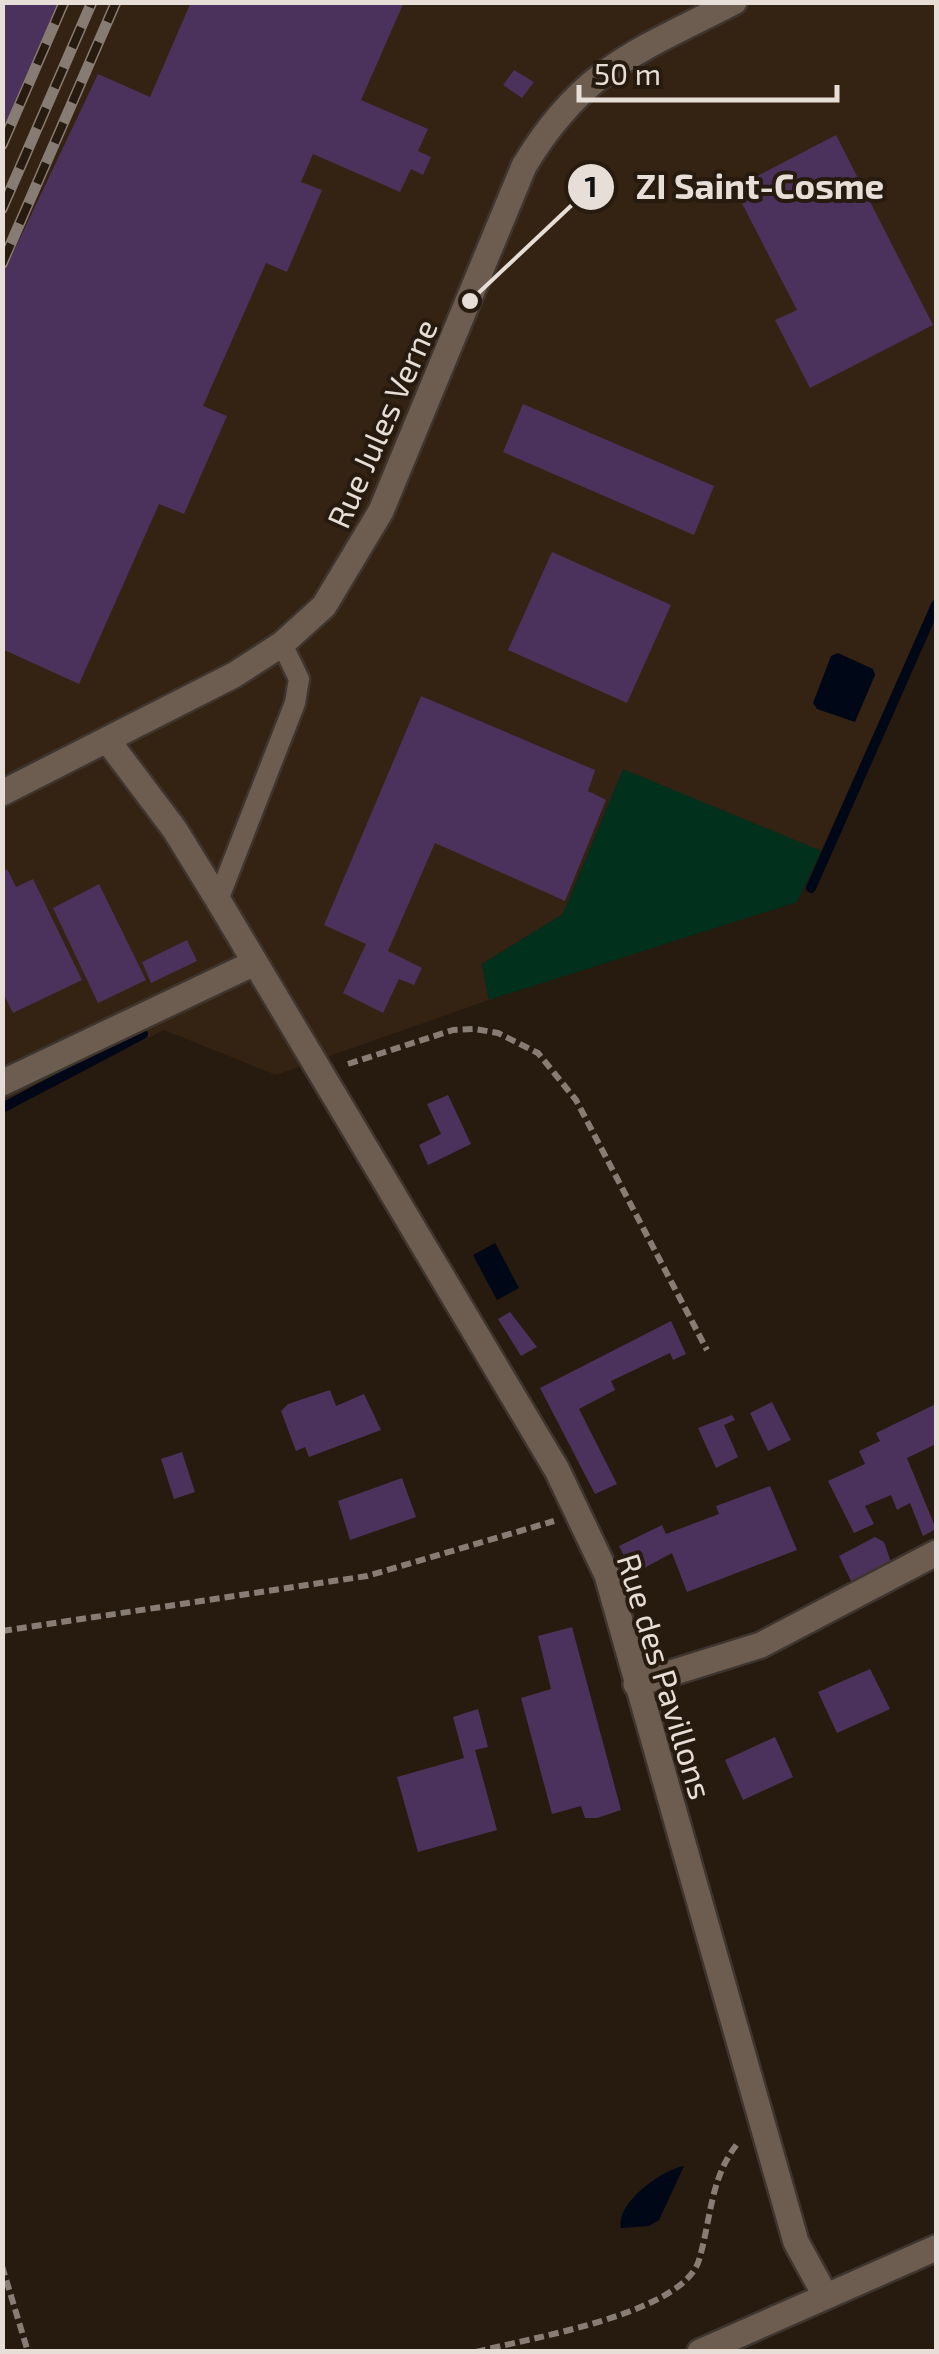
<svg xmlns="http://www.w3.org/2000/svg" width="939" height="2354" viewBox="0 0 939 2354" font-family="'Exo 2',sans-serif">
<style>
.built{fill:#342212}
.green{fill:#01301d}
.water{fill:#000717}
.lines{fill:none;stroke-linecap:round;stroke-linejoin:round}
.stream{stroke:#000717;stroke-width:10}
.building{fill:#4b325c}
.service-casing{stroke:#3f352f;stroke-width:25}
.minor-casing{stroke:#3f352f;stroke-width:30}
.tertiary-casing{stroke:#3f352f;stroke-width:30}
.path{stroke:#887d74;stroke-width:6;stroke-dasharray:10 5;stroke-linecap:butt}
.service{stroke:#6d5d51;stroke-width:20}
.minor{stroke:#6d5d51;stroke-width:25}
.tertiary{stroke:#6d5d51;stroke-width:25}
.rail-casing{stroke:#877c73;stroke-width:11}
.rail{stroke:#271a0f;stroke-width:8;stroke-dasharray:22;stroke-linecap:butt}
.labels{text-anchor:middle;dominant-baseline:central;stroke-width:8;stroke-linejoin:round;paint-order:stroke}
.street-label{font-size:32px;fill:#e7ded7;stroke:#271a0f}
.leader{fill:none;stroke:#e7ded7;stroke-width:4}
.callout-dot{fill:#e7ded7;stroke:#271a0f;stroke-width:4}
.mark-label{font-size:30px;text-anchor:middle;font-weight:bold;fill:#111}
.callout-label{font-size:35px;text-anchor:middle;font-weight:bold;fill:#e7ded7;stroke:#271a0f;stroke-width:8;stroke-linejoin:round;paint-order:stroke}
</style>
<rect width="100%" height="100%" fill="#271a0f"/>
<path class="built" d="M3,3H936V599L821,851L623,770L563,914L482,964L489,1000L276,1075L164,1030L3,1110Z"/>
<path class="green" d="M623,769L821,851L797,902L489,1000L482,964L563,914Z"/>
<g class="water">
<path d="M838,653L873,669L875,675L855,722L817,709L813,703L831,656Z"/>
<path d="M495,1243L519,1288L497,1300L473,1255Z"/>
<path d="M684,2166L659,2220L649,2226L621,2228C615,2204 661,2170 684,2166Z"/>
</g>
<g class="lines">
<g class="stream">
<path d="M811,888L936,605"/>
<path d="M2,1108L143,1034"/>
</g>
</g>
<g class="building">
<path d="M36,2H58L2,131V3Z"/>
<path d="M191,2H404L361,100L428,129L418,151L431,157L423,175L411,169L400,192L313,154L301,182L322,190L287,272L266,263L203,406L227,416L184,514L159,504L79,684L2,649V276L98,74L150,97Z"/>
<path d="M514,70L534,82L522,98L503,85Z"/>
<path d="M836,135L933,325L810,388L775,320L797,310L734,188Z"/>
<path d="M523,404L714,486L694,535L503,452Z"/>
<path d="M552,552L671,605L627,703L508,650Z"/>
<path d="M421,696L595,770L588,791L606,800L565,901L435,843L388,951L422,968L414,985L399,979L383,1013L343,993L366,944L324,925Z"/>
<path d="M7,869L16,887L33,879L82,980L13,1013L2,991V872Z"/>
<path d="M99,884L146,980L98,1003L53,908Z"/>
<path d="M187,940L197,961L151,983L142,962Z"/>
<path d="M448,1095L471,1144L428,1165L419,1145L441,1134L427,1104Z"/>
<path d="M510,1312L537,1347L521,1356L498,1319Z"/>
<path d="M671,1321L686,1354L673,1360L670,1353L611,1381L615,1390L579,1409L617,1484L595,1494L540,1388Z"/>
<path d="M330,1390L336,1406L364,1394L381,1430L309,1457L305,1447L296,1451L281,1411L288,1404Z"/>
<path d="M772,1402L791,1440L768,1451L750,1413Z"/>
<path d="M936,1404V1444L907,1458L936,1529L923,1536L910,1503L897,1510L891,1495L865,1506L874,1524L854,1533L828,1481L865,1464L859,1451L880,1441L876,1433Z"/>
<path d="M732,1415L735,1420L724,1425L738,1457L716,1468L698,1428Z"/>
<path d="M182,1452L195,1492L174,1499L161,1459Z"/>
<path d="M402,1478L416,1517L350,1540L338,1501Z"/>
<path d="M770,1486L797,1550L687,1592L672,1553L633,1574L619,1546L662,1525L666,1534L719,1514L716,1506Z"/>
<path d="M875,1537L884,1542L891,1562L851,1581L839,1556Z"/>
<path d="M572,1627L621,1810L597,1818H585L581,1806L552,1814L521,1698L551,1689L538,1636Z"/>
<path d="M870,1669L890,1709L837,1733L818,1692Z"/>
<path d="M478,1709L488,1747L475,1750L497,1830L418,1852L397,1777L464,1758L453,1717Z"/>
<path d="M775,1737L793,1777L743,1800L725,1760Z"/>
</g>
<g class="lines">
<g class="service-casing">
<path id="service" d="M218,900L295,703L299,679L282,644"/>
</g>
<g class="minor-casing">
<g id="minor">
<path d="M108,741L175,830L218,900L557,1470L607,1575L796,2242L825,2295"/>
<path d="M2,793L234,675L282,644L324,606L381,511L524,166C583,68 637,52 734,2"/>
<path d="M2,1083L254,963"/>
<path d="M636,1684L761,1645L936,1553"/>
</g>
</g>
<g class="tertiary-casing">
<path id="tertiary" d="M700,2352L936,2248"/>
</g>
<g class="path">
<path d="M348,1064L453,1030L475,1029L498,1033L538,1053L576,1100L707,1350"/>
<path d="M2,1631L367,1576L554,1521"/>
<path d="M2,2266L28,2352"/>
<path d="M476,2352C529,2338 683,2314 699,2260C711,2220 710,2177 738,2143"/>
</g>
<use href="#service" class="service"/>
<use href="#minor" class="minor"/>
<use href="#tertiary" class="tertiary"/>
<g class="rail-casing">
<g id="rail">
<path d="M2,145L64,2"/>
<path d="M2,209L92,2"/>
<path d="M2,264L116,2"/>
</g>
</g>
<use href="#rail" class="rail"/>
</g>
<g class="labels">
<g class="street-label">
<text transform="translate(381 423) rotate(-66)">Rue Jules Verne</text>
<text transform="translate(666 1676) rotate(73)">Rue des Pavillons</text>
</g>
</g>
<path class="leader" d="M470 301L591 187"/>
<g class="callout-dot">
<circle cx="470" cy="301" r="10"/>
<circle cx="591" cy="187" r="25"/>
</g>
<g class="mark-label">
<text x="591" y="197">1</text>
</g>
<g class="callout-label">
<text x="760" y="199">ZI Saint-Cosme</text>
</g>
<rect width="939" height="2354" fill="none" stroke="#e7ded7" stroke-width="10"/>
<path d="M579 85v15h258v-15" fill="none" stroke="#e7ded7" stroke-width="5"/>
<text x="594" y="85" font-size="30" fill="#e7ded7" stroke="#271a0f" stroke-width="8" paint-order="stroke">50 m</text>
</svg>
